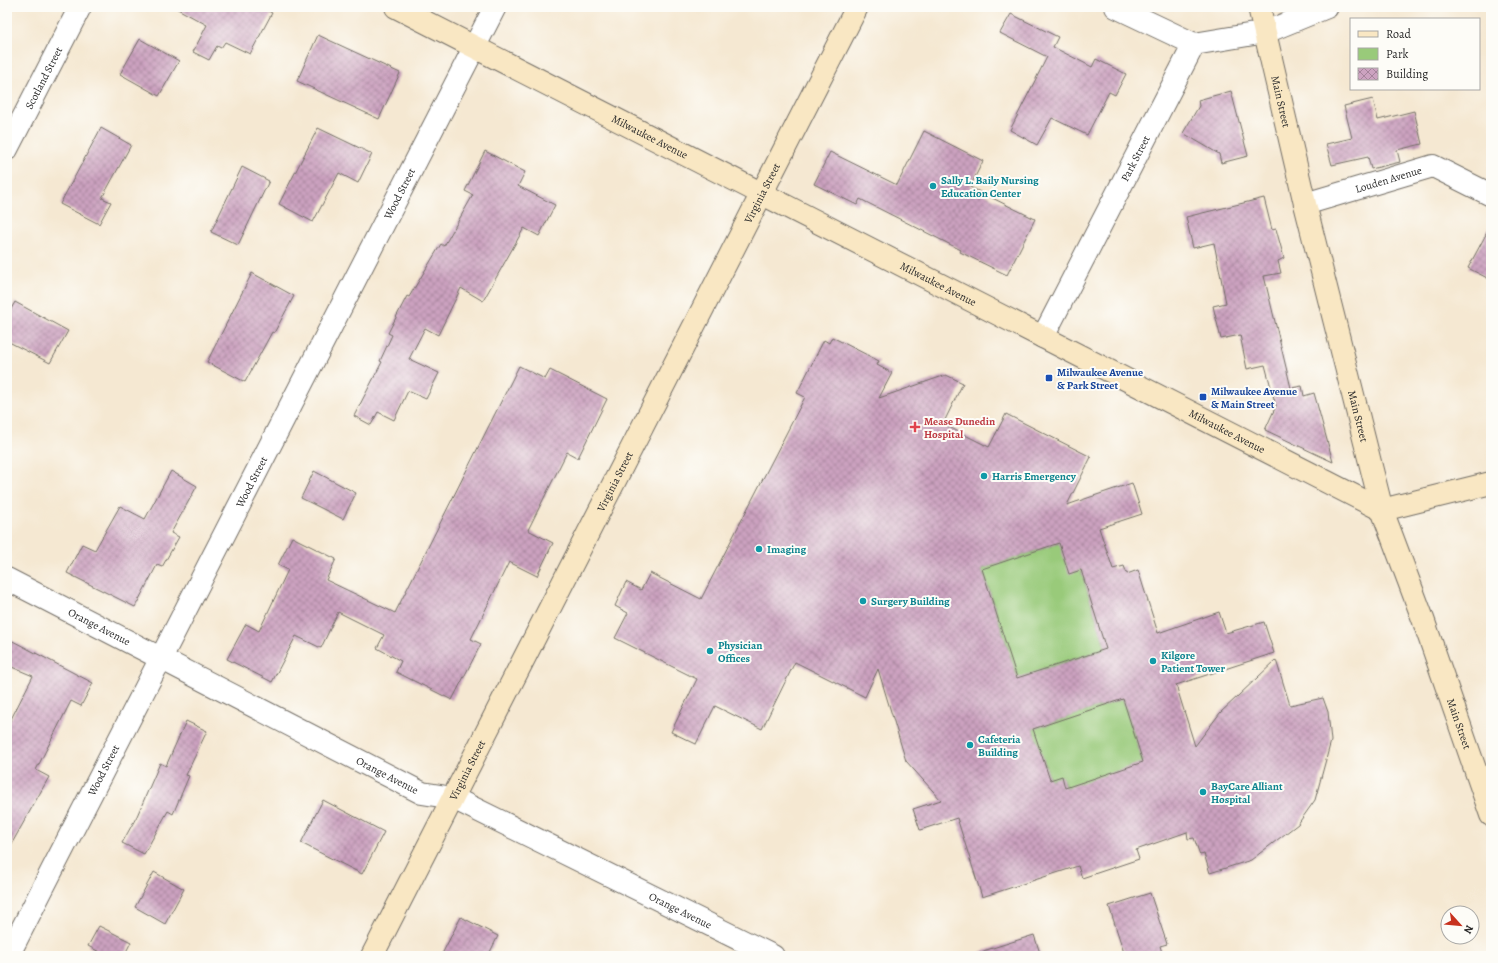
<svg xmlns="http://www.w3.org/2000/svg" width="1498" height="963" viewBox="0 0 1498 963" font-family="Alegreya,serif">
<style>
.green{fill:#99ca7a;stroke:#627a52}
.building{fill:url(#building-cross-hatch);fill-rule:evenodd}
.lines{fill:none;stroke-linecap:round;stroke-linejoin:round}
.street-casing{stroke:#726d65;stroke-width:24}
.secondary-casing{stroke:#726d65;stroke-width:24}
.street{stroke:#fff;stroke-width:22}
.secondary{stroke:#f9e7c3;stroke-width:22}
.culture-dot{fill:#0f9aa8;stroke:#fdfcf7;stroke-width:1.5}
.transit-dot{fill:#1a4fb4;stroke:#fdfcf7;stroke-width:1.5}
.health-dot{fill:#e0444e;stroke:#fdfcf7;stroke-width:1.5}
.labels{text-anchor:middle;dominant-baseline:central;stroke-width:4;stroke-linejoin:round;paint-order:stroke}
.street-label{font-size:11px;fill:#2b2b2b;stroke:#fdfcf7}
.culture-label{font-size:11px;font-weight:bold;fill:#0d838f;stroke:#fdfcf7;text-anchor:start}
.transit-label{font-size:11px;font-weight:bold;fill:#164399;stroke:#fdfcf7;text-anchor:start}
.health-label{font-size:11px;font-weight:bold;fill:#be3a42;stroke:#fdfcf7;text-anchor:start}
</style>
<defs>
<pattern id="building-cross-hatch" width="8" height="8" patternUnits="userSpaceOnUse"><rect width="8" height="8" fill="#cca2c0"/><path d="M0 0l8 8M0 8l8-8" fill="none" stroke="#a6849c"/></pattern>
</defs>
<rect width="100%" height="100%" fill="#fdfcf7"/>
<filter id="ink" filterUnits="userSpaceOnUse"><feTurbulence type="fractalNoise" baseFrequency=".025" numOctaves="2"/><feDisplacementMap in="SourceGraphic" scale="8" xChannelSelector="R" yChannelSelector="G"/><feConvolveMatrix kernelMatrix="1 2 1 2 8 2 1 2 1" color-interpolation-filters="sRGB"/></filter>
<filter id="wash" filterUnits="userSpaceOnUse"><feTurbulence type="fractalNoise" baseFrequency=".012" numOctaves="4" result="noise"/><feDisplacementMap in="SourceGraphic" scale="16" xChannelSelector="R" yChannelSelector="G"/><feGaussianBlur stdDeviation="0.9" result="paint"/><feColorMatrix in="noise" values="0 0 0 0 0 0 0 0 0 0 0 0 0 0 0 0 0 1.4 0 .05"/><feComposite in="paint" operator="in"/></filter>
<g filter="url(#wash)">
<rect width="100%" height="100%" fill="#f5e8d2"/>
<g class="green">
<path d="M1059,543L1081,570L1106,649L1044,669L1020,685L982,569Z"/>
<path d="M1123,699L1143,762L1090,865L1062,776L1050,780L1033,729Z"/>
</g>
<g id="blocks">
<g class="building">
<path d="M174,7H261L272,13L250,54L225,42L221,48L217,46L209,60L193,52L207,25Z"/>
<path d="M1011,14L1058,37L1053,47L1092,67L1096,59L1126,74L1115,95L1109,92L1087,135L1052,118L1037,145L1010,130L1047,57L1000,33Z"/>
<path d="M318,35L400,73L379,119L297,81Z"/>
<path d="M140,39L179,61L159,96L120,74Z"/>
<path d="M1231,91L1248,156L1221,163L1219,154L1183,133L1199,106L1198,100Z"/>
<path d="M1373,99L1378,120L1414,111L1422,144L1397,150L1400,162L1371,169L1368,157L1332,165L1326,144L1352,138L1344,106Z"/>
<path d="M101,128L131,145L102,198L111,202L99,224L60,204Z"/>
<path d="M318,128L372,154L358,183L339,173L313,222L279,204Z"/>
<path d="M924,131L983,161L970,187L1035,219L1007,275L960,252L961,250L860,199L857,205L814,184L830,152L897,185Z"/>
<path d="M485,151L525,172L518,186L555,205L539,236L524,228L483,301L461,288L438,335L425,328L409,359L439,373L426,399L408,391L394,420L378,412L371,425L354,416L382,362L380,361L392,335L388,333L407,296L409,297L441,244L444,246L473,195L465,191Z"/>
<path d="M242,167L269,181L238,245L211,232Z"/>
<path d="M1264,198L1272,230L1276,229L1284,258L1278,261L1281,273L1264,276L1291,388L1302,386L1304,396L1314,393L1333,462L1265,430L1276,406L1265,365L1247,369L1240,335L1221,339L1213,306L1226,303L1214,243L1193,248L1186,217Z"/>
<path d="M1491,225V280L1468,268Z"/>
<path d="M252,273L294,296L274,333L272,332L245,382L207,362Z"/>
<path d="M15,302L68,331L50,363L7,341V316Z"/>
<path d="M832,337L879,361L877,365L892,373L879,398L946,375L963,383L943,424L989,447L1006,414L1091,457L1067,505L1132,483L1142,514L1099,528L1113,569L1124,566L1127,574L1138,570L1158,633L1219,612L1226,633L1264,622L1274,653L1176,685L1195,746L1220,713L1276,660L1290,705L1323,698L1328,712L1331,741L1315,800L1298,824L1251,860L1210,873L1204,854L1200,855L1194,838L1188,839L1187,832L1136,850L1139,859L1082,878L1078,866L982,897L957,818L920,830L913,809L941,800L906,761L878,669L865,697L795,662L762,729L715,706L696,744L671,732L697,679L615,638L628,613L615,606L626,582L641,590L650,573L701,599L805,397L797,393L824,340L829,343ZM1059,543L1069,574L1081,570L1106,649L1017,678L982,569ZM1123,699L1143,762L1065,788L1062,776L1050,780L1033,729Z"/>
<path d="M519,366L545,379L550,370L607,399L578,458L567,452L528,530L553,543L537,576L509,562L471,639L481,644L452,700L396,672L401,661L377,648L384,635L338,612L321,648L296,636L272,682L227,659L246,624L259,631L288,570L278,565L292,537L336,559L326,580L395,613Z"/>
<path d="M171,471L197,486L171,533L179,537L162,567L157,565L135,607L67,573L82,544L95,550L120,506L145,519Z"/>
<path d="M314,471L356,493L343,519L301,498Z"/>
<path d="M7,638L93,683L81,706L71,701L36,770L49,777L7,852V727L33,676L7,665Z"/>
<path d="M186,721L207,731L186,775L189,776L173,814L168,811L144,854L122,843L137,816L160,763L166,766Z"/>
<path d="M323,800L384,832L362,874L301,843Z"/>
<path d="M154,872L184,889L165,924L135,907Z"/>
<path d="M1150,893L1167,944L1160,946L1163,956H1125L1109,906Z"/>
<path d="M461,917L498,936L488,956H441Z"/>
<path d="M99,926L131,942L124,956H107L88,946Z"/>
<path d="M1034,935L1041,956H981L980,952Z"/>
</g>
</g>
</g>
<g filter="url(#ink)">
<use href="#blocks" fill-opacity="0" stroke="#726d65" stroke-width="1"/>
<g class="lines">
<g class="street-casing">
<g id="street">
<path d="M1116,7L1194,44"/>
<path id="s1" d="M7,149L80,7"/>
<path id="s2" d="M1305,204L1433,166L1491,195"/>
<path id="s3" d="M1043,337L1194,44L1266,32L1327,7"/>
<path id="s4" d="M7,579L422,793L453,798L773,956"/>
<path id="s5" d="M8,956L495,7"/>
</g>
</g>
<g class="secondary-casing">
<g id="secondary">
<path id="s6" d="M396,7L1382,510L1491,483"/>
<path id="s7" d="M1259,7L1305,204L1382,510L1423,619L1491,815"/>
<path id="s8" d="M372,956L857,7"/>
</g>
</g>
<use href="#street" class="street"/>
<use href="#secondary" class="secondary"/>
</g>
</g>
<g class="culture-dot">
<circle cx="933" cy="186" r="4"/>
<circle cx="984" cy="476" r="4"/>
<circle cx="759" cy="549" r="4"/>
<circle cx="863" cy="601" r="4"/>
<circle cx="710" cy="651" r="4"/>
<circle cx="1153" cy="661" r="4"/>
<circle cx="970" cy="745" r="4"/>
<circle cx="1203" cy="792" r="4"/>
</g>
<g class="transit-dot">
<rect x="1045" y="374" width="8" height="8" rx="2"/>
<rect x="1199" y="393" width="8" height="8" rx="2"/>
</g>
<path class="health-dot" d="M913 421h4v4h4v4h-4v4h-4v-4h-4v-4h4z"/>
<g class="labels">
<g class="street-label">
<text stroke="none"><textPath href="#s1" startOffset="80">Scotland Street</textPath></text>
<text stroke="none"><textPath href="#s7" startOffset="97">Main Street</textPath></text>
<text stroke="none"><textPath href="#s6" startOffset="285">Milwaukee Avenue</textPath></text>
<text stroke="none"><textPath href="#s3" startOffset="201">Park Street</textPath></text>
<text stroke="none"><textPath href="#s2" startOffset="87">Louden Avenue</textPath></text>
<text stroke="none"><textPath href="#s5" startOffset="857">Wood Street</textPath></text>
<text stroke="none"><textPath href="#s8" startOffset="857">Virginia Street</textPath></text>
<text stroke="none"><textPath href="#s6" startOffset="609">Milwaukee Avenue</textPath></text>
<text stroke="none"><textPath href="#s7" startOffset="421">Main Street</textPath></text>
<text stroke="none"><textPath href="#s6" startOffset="933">Milwaukee Avenue</textPath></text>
<text stroke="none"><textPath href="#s5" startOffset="533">Wood Street</textPath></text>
<text stroke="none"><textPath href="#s8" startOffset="533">Virginia Street</textPath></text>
<text stroke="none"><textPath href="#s4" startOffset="104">Orange Avenue</textPath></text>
<text stroke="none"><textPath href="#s7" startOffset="745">Main Street</textPath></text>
<text stroke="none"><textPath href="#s5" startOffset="209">Wood Street</textPath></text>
<text stroke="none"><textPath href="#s8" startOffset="209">Virginia Street</textPath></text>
<text stroke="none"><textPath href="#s4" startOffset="428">Orange Avenue</textPath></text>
<text stroke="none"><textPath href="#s4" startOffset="752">Orange Avenue</textPath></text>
</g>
<g class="culture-label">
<text x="941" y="180">Sally L. Baily Nursing<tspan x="941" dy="13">Education Center</tspan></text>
<text x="992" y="476">Harris Emergency</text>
<text x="767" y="549">Imaging</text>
<text x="871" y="601">Surgery Building</text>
<text x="718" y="645">Physician<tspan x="718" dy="13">Offices</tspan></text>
<text x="1161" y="655">Kilgore<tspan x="1161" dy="13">Patient Tower</tspan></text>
<text x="978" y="739">Cafeteria<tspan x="978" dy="13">Building</tspan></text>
<text x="1211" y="786">BayCare Alliant<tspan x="1211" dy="13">Hospital</tspan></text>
</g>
<g class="transit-label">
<text x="1057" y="372">Milwaukee Avenue<tspan x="1057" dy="13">&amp; Park Street</tspan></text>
<text x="1211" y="391">Milwaukee Avenue<tspan x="1211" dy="13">&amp; Main Street</tspan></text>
</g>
<g class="health-label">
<text x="924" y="421">Mease Dunedin<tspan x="924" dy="13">Hospital</tspan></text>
</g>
</g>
<rect width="1498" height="963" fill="none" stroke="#fdfcf7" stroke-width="24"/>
<rect x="1350" y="18" width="130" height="72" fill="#fdfcf7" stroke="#a9a8a5"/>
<rect x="1358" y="31" width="20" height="6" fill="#f9e7c3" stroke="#a9a8a5"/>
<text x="1386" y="38" font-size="12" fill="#2b2b2b">Road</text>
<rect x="1358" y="48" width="20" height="12" fill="#99ca7a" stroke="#a9a8a5"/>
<text x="1386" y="58" font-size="12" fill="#2b2b2b">Park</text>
<rect x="1358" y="68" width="20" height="12" fill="url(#building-cross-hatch)" stroke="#a9a8a5"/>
<text x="1386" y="78" font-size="12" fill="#2b2b2b">Building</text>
<g transform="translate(1460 925) rotate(117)"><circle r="19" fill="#fdfcf7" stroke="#a9a8a5"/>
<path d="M0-3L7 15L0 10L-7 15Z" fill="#c8321e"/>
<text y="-6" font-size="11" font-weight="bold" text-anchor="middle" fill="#2b2b2b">N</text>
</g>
</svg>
